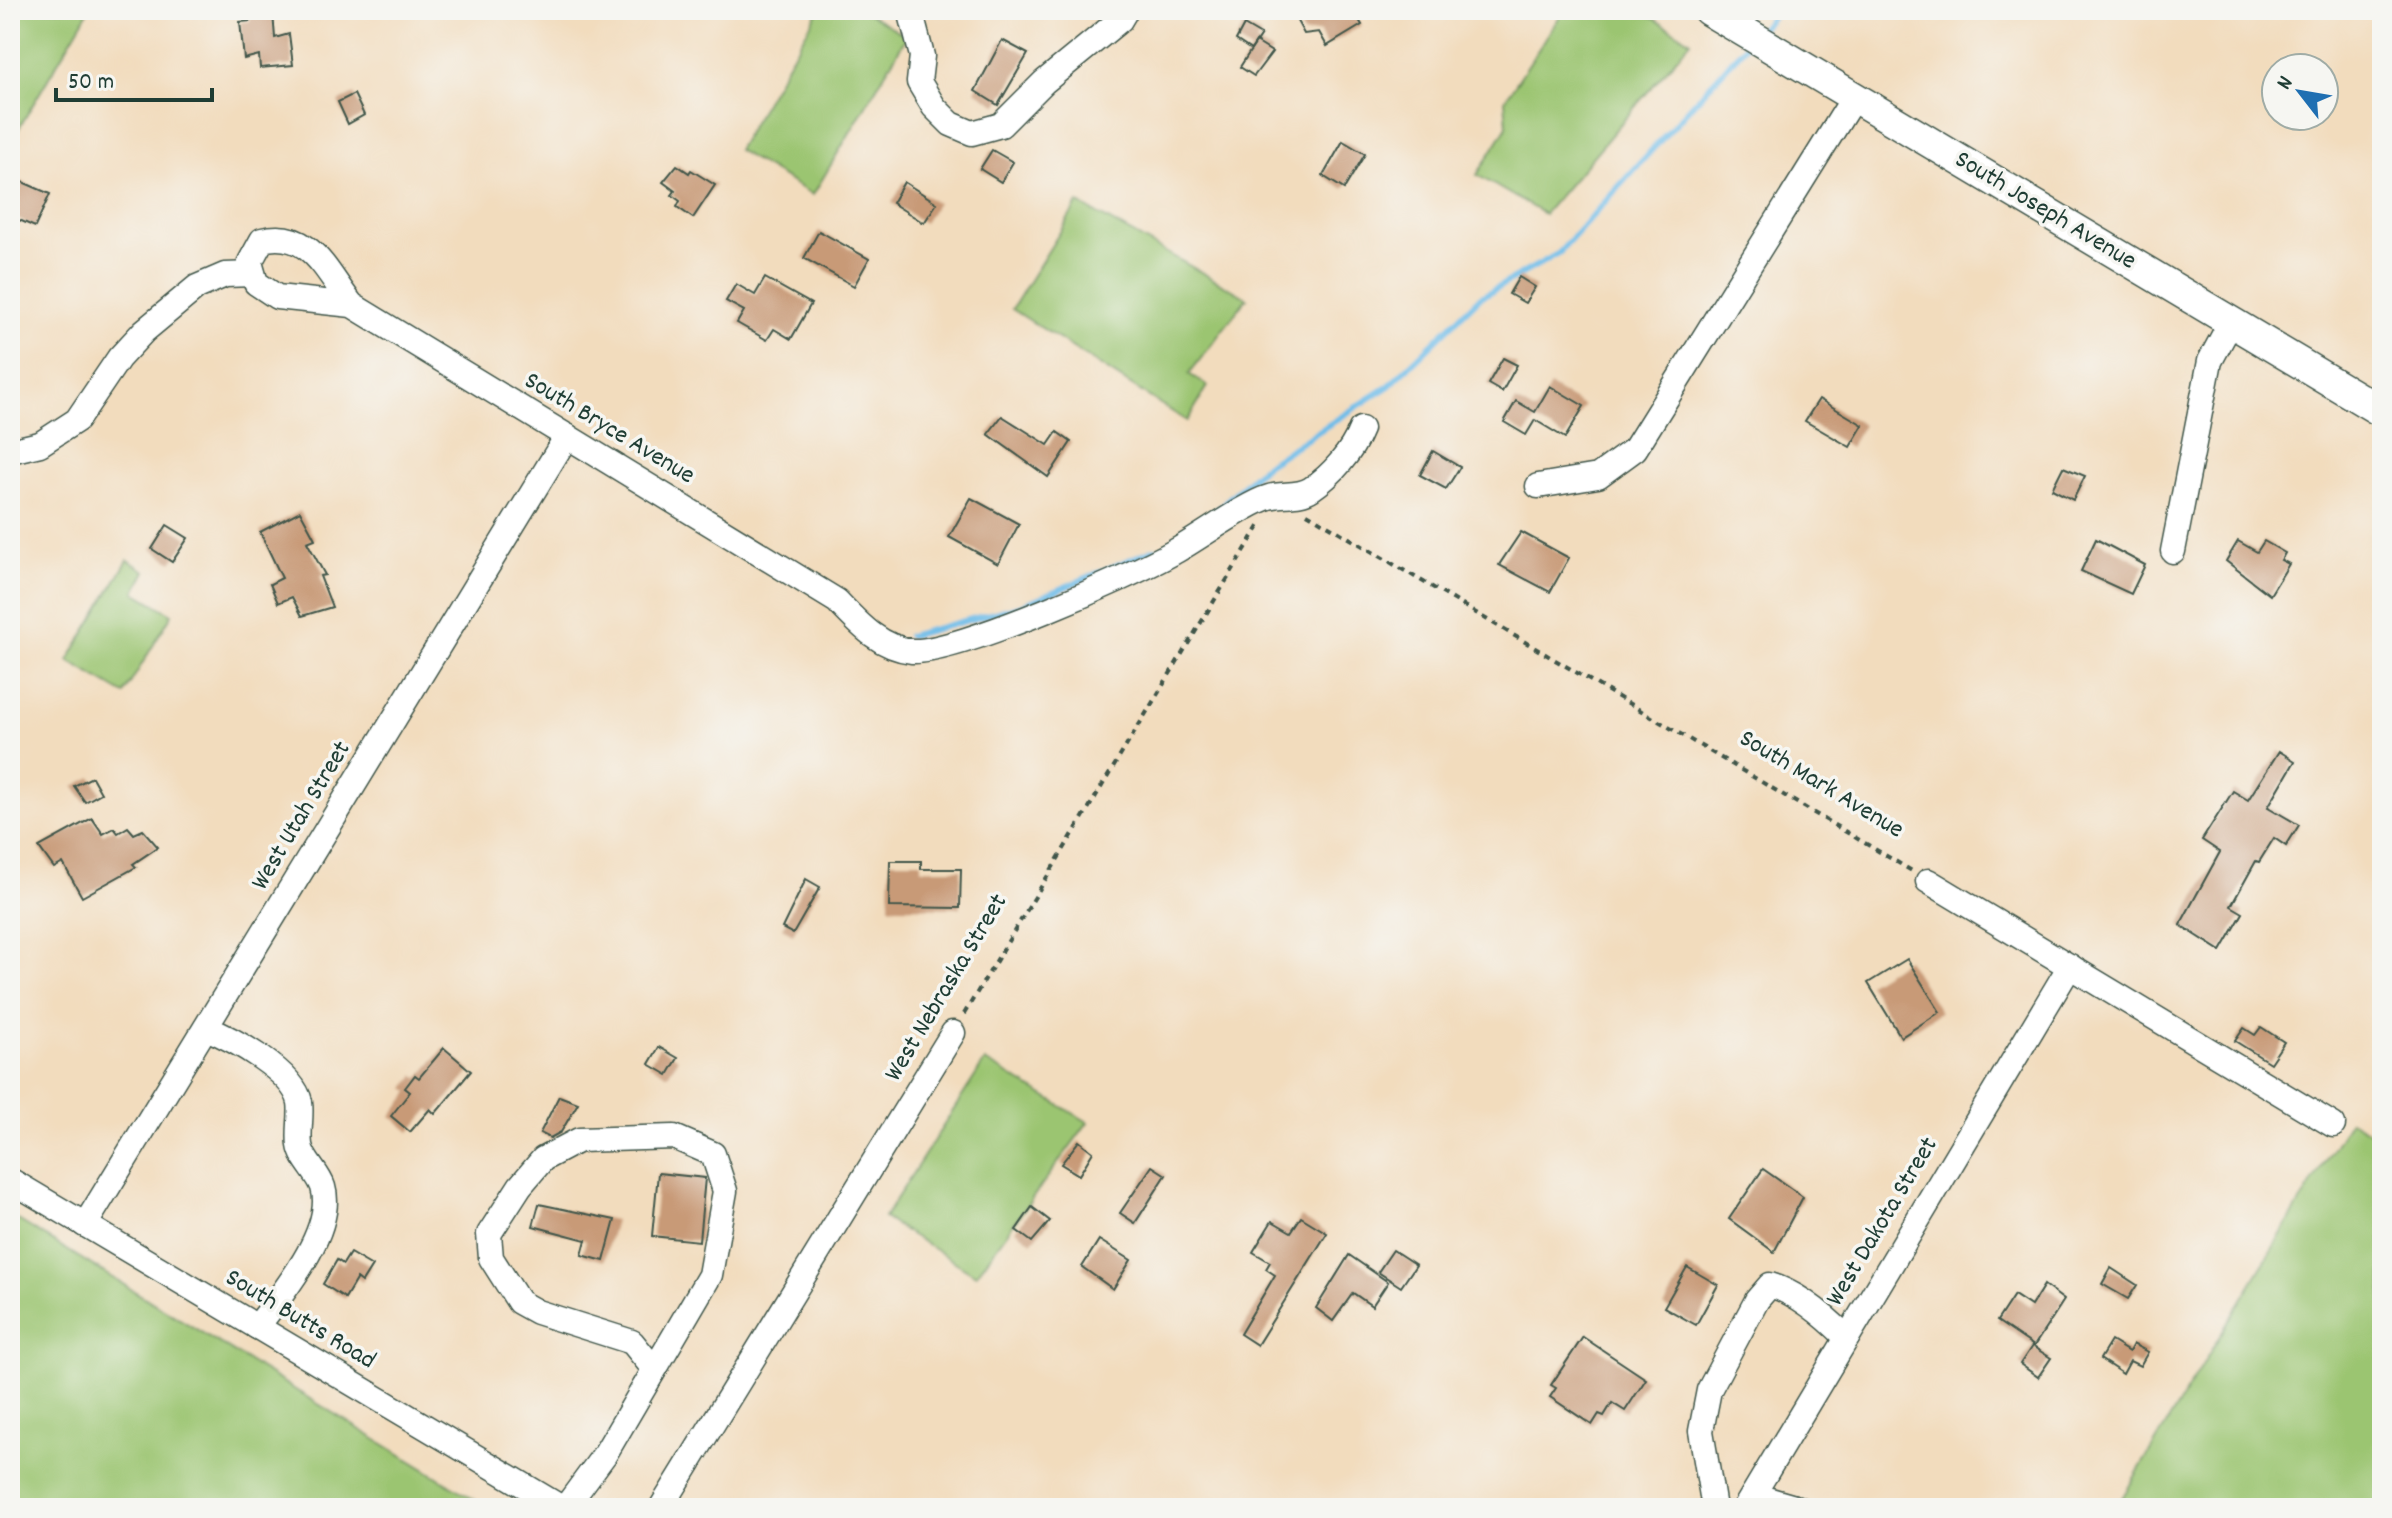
<svg xmlns="http://www.w3.org/2000/svg" width="2392" height="1518" viewBox="0 0 2392 1518" font-family="Dekko,sans-serif">
<style>
.green{fill:#9bc571;stroke:#5d8152;stroke-width:2}
.lines{fill:none;stroke-linecap:round;stroke-linejoin:round}
.stream{stroke:#6fbde9;stroke-width:6}
.building{fill:#c89a77}
.minor-casing{stroke:#3f5549;stroke-width:27}
.major-casing{stroke:#3f5549;stroke-width:33}
.path{stroke:#3f5549;stroke-width:4;stroke-dasharray:6 6;stroke-linecap:butt}
.minor{stroke:#fff;stroke-width:24}
.major{stroke:#fff;stroke-width:30}
.labels{text-anchor:middle;dominant-baseline:central;stroke-width:7;stroke-linejoin:round;paint-order:stroke}
.street-label{font-size:26px;fill:#1f3d34;stroke:#f6f6f2}
</style>
<rect width="100%" height="100%" fill="#f6f6f2"/>
<filter id="ink" filterUnits="userSpaceOnUse"><feTurbulence type="fractalNoise" baseFrequency=".0125" numOctaves="2"/><feDisplacementMap in="SourceGraphic" scale="16" xChannelSelector="R" yChannelSelector="G"/><feConvolveMatrix kernelMatrix="1 2 1 2 8 2 1 2 1" color-interpolation-filters="sRGB"/></filter>
<filter id="wash" filterUnits="userSpaceOnUse"><feTurbulence type="fractalNoise" baseFrequency=".006" numOctaves="4" result="noise"/><feDisplacementMap in="SourceGraphic" scale="32" xChannelSelector="R" yChannelSelector="G"/><feGaussianBlur stdDeviation="1.8" result="paint"/><feColorMatrix in="noise" values="0 0 0 0 0 0 0 0 0 0 0 0 0 0 0 0 0 1.4 0 .05"/><feComposite in="paint" operator="in"/></filter>
<g filter="url(#wash)">
<rect width="100%" height="100%" fill="#f2dcbd"/>
<g class="green">
<path d="M10,10H89L10,143Z"/>
<path d="M819,10H862L907,36L813,195L737,150Z"/>
<path d="M1564,10H1640L1691,41L1544,214L1477,175L1507,126L1505,100Z"/>
<path d="M1078,203L1247,298L1189,374L1208,386L1187,421L1012,309Z"/>
<path d="M128,560L146,571L135,592L172,614L124,694L68,661Z"/>
<path d="M985,1061L1088,1122L976,1275L884,1218Z"/>
<path d="M2350,1120L2382,1139V1508H2116Z"/>
<path d="M10,1215L488,1508H10Z"/>
</g>
<g class="lines">
<g class="stream">
<path d="M1759,31L1778,10"/>
<path d="M1209,517L1263,467L1389,386L1479,298L1559,253L1749,42"/>
<path d="M909,636L1020,606L1155,549"/>
</g>
</g>
<g id="blocks">
<g class="building">
<path d="M1291,10H1353L1362,25L1327,46L1319,32L1304,34Z"/>
<path d="M250,12L273,13L275,38L289,34L293,65L260,68L259,55L244,59L240,22L250,21Z"/>
<path d="M1244,25L1261,35L1251,50L1236,40Z"/>
<path d="M1002,40L1028,54L998,105L975,91Z"/>
<path d="M1256,42L1272,52L1254,76L1240,67Z"/>
<path d="M354,94L364,115L348,124L338,102Z"/>
<path d="M1343,141L1365,154L1344,189L1323,176Z"/>
<path d="M992,150L1013,162L1001,182L980,169Z"/>
<path d="M677,165L689,173L691,170L715,185L693,218L677,207L680,201L672,195L675,191L663,182Z"/>
<path d="M18,180L50,194L35,227L10,216V197Z"/>
<path d="M904,182L937,203L924,223L892,203Z"/>
<path d="M819,231L869,259L854,286L804,258Z"/>
<path d="M1519,277L1535,287L1525,303L1509,294Z"/>
<path d="M765,278L811,304L791,339L774,329L767,340L737,323L744,311L726,301L736,284L755,295Z"/>
<path d="M1503,358L1517,365L1502,392L1488,384Z"/>
<path d="M1550,386L1584,406L1565,438L1535,420L1526,435L1504,422L1516,401L1535,412Z"/>
<path d="M1819,399L1863,425L1850,447L1805,421Z"/>
<path d="M1002,416L1048,445L1057,432L1071,442L1048,477L988,434Z"/>
<path d="M1433,451L1460,467L1446,489L1420,475Z"/>
<path d="M2063,467L2085,476L2073,500L2052,489Z"/>
<path d="M971,498L1019,524L998,564L949,537Z"/>
<path d="M300,511L315,539L307,542L325,575L320,576L332,607L302,616L292,597L278,603L270,584L282,578L260,532Z"/>
<path d="M167,525L188,538L172,562L152,549Z"/>
<path d="M1521,532L1569,558L1550,592L1499,565Z"/>
<path d="M2096,539L2145,565L2131,594L2081,571Z"/>
<path d="M2238,541L2257,552L2264,541L2285,553L2281,560L2289,564L2270,595L2226,561Z"/>
<path d="M2279,751L2295,761L2268,807L2299,825L2286,846L2274,838L2259,862L2256,861L2231,906L2243,913L2221,951L2180,925L2220,852L2202,840L2233,791L2248,800Z"/>
<path d="M92,777L101,793L85,802L74,786Z"/>
<path d="M92,818L103,834L114,828L118,833L128,827L134,834L143,830L158,847L133,864L136,867L82,897L63,863L54,868L39,847Z"/>
<path d="M890,861H921V869H961L960,908L889,907Z"/>
<path d="M806,879L820,887L793,934L782,928Z"/>
<path d="M1907,959L1940,1012L1901,1037L1868,983Z"/>
<path d="M2261,1027L2284,1042L2270,1063L2235,1041L2244,1028L2255,1035Z"/>
<path d="M659,1047L678,1058L668,1075L649,1064Z"/>
<path d="M444,1048L471,1071L435,1114L430,1109L410,1132L391,1116L410,1092L405,1088L415,1075L419,1078Z"/>
<path d="M559,1096L578,1103L561,1132L550,1138L540,1133Z"/>
<path d="M1079,1141L1093,1152L1079,1175L1061,1164Z"/>
<path d="M1152,1166L1166,1175L1135,1223L1120,1213Z"/>
<path d="M1763,1169L1803,1197L1774,1252L1729,1219Z"/>
<path d="M658,1173L705,1178L699,1241L652,1236Z"/>
<path d="M539,1204L615,1220L604,1261L582,1255L586,1240L533,1226Z"/>
<path d="M1032,1207L1050,1221L1032,1242L1016,1230Z"/>
<path d="M1301,1217L1327,1233L1257,1345L1240,1334L1275,1275L1266,1269L1270,1262L1253,1252L1272,1221L1291,1232Z"/>
<path d="M1099,1240L1131,1260L1113,1289L1082,1267Z"/>
<path d="M1393,1250L1416,1265L1401,1287L1378,1272Z"/>
<path d="M350,1253L372,1266L362,1282L357,1278L345,1298L323,1284L337,1260L343,1264Z"/>
<path d="M1349,1255L1388,1282L1372,1306L1353,1293L1333,1321L1316,1308Z"/>
<path d="M1687,1267L1718,1285L1696,1325L1664,1307Z"/>
<path d="M2111,1268L2137,1285L2128,1299L2102,1284Z"/>
<path d="M2044,1285L2064,1300L2034,1346L1997,1321L2014,1295L2031,1306Z"/>
<path d="M1583,1337L1646,1379L1625,1411L1612,1403L1604,1416L1599,1414L1592,1425L1550,1397L1556,1388L1551,1385Z"/>
<path d="M2111,1341L2129,1352L2133,1344L2148,1352L2140,1366L2130,1361L2123,1374L2100,1359Z"/>
<path d="M2032,1346L2051,1358L2038,1377L2020,1364Z"/>
</g>
</g>
</g>
<g filter="url(#ink)">
<use href="#blocks" fill-opacity="0" stroke="#3f5549" stroke-width="2"/>
<g class="lines">
<g class="minor-casing">
<g id="minor">
<path d="M910,10L922,56L919,82L934,107L951,124L972,133L1001,125L1044,82L1120,20L1126,10"/>
<path d="M352,305L277,297L256,283L250,262L262,240C310,228 326,272 352,305L837,601C858,623 880,648 912,651C955,654 1132,576 1174,552C1198,539 1247,503 1269,497C1283,493 1299,497 1311,489C1332,475 1352,452 1361,429"/>
<path d="M10,451L40,444L77,420L119,358L144,331L197,287L225,275L253,274"/>
<path d="M1538,486L1598,476L1635,449L1854,97"/>
<path d="M2173,551L2210,361L2231,322"/>
<path d="M1928,881L2333,1125"/>
<path d="M206,1028C233,1039 293,1071 300,1102C302,1115 298,1131 300,1145C302,1160 318,1172 323,1187C336,1230 282,1294 257,1327"/>
<path d="M10,1180L562,1508"/>
<path d="M85,1225L567,436"/>
<path d="M1753,1495L1798,1508"/>
<path d="M565,1508L605,1454L710,1275L725,1191L713,1154L674,1137L579,1140L543,1159L520,1186L489,1234L491,1258L519,1302L537,1312L632,1342L653,1368"/>
<path d="M661,1508L953,1033"/>
<path d="M1714,1508L1701,1431L1709,1390L1757,1300L1770,1285C1798,1293 1826,1317 1847,1338"/>
<path d="M1745,1508L2070,966"/>
</g>
</g>
<g class="major-casing">
<path id="major" d="M1708,10L2382,412"/>
</g>
<g class="path">
<path d="M1307,513L1912,871"/>
<path d="M964,1014L1260,525"/>
</g>
<use href="#minor" class="minor"/>
<use href="#major" class="major"/>
</g>
</g>
<g class="labels">
<g class="street-label">
<text transform="translate(2045 211) rotate(31)">South Joseph Avenue</text>
<text transform="translate(609 429) rotate(31)">South Bryce Avenue</text>
<text transform="translate(1821 785) rotate(31)">South Mark Avenue</text>
<text transform="translate(302 816) rotate(-59)">West Utah Street</text>
<text transform="translate(947 988) rotate(-59)">West Nebraska Street</text>
<text transform="translate(1883 1222) rotate(-59)">West Dakota Street</text>
<text transform="translate(300 1320) rotate(31)">South Butts Road</text>
</g>
</g>
<rect width="2392" height="1518" fill="none" stroke="#f6f6f2" stroke-width="40"/>
<g transform="translate(2300 92) rotate(301)"><circle r="38" fill="#f6f6f2" stroke="#a0aca6" stroke-width="2"/>
<path d="M0-6L14 30L0 20L-14 30Z" fill="#1f6fb2"/>
<text y="-12" font-size="22" font-weight="bold" text-anchor="middle" fill="#1f3d34">N</text>
</g>
<path d="M56 88v12h156v-12" fill="none" stroke="#1f3d34" stroke-width="4"/>
<text x="68" y="88" font-size="24" fill="#1f3d34" stroke="#f6f6f2" stroke-width="6" paint-order="stroke">50 m</text>
</svg>
